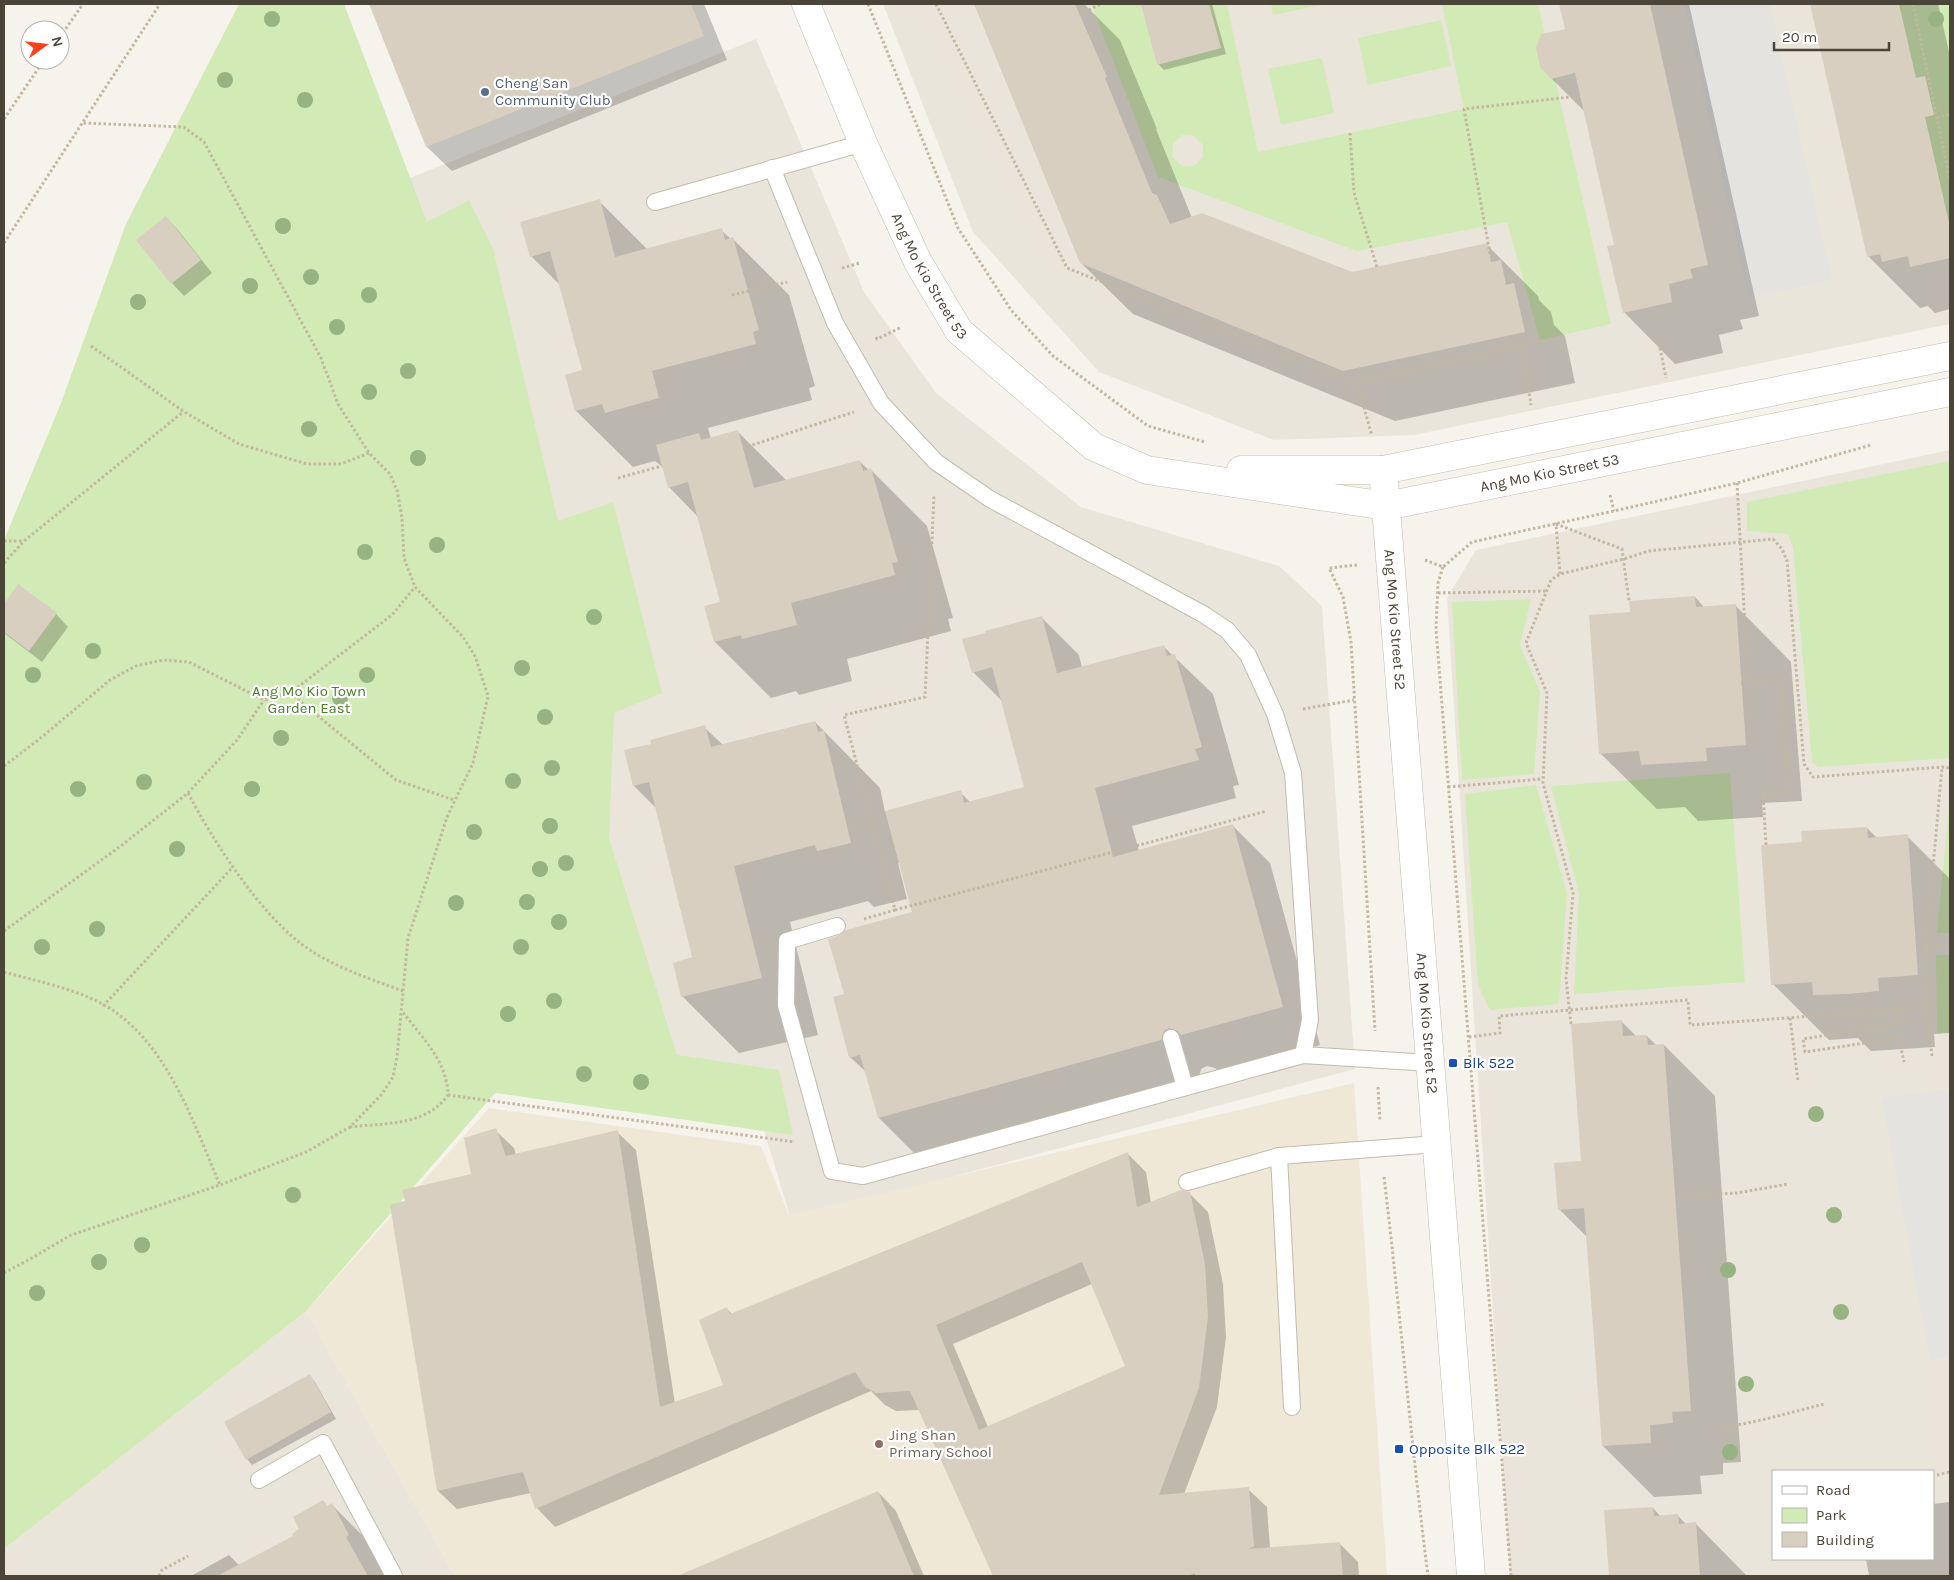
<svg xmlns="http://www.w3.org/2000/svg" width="1954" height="1580" viewBox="0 0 1954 1580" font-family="Karla,sans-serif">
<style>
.residential{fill:#eae5da;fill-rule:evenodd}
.education{fill:#efe8d6}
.green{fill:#d2eab5;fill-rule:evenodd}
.parking{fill:#e5e3e0}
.shadow{fill:#0003;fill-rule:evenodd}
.building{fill:#d8cfc1;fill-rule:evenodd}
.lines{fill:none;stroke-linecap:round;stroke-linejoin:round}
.lane-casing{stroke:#c2bbae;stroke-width:18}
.street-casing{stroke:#c2bbae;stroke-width:29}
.path{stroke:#c4b79f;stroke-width:3;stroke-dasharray:2.5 2.5;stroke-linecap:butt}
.lane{stroke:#fff;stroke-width:16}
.street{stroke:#fff;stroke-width:28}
.tree{fill:#97b381}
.service-dot{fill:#5c6f8a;stroke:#fff;stroke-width:2}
.transit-dot{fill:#1a4fb4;stroke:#fff;stroke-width:2}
.education-dot{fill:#8d6e63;stroke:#fff;stroke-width:2}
.labels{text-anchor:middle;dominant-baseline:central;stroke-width:4.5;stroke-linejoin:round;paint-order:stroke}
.service-label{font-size:15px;fill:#4e5e75;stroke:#fff;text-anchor:start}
.street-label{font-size:15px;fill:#4b4439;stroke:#fff}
.park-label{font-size:15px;fill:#4a7f2a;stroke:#fff}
.transit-label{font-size:15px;fill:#164399;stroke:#fff;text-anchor:start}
.education-label{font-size:15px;fill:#785e54;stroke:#fff;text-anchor:start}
</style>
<rect width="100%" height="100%" fill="#f6f3ec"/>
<g class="residential">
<path d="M883,4H1950V324L1414,435L1274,440L1099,372L973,232Z"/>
<path d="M756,39L864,292L936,393L1081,507L1279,566L1322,606L1355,1069L791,1220L761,1120L474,1076L400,182Z"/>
<path d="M1950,450V1576H1510L1447,598L1476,550ZM1773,1471H1933V1559H1773Z"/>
<path d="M306,1311L455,1576H4V1549Z"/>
</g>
<path class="education" d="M1354,1083L1387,1576H455L306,1311L489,1108L761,1146L789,1215Z"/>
<g class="green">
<path d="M239,4H344L427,222L469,200L493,249L558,521L613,502L662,693L614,713L609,838L677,1055L779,1070L793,1135L495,1093L306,1311L4,1549V540L61,403L126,224Z"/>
<path d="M1091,4H1141L1157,65L1220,48L1209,4H1227L1258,152L1464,109L1442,4H1538L1611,324L1540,340L1507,222L1357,251L1158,177ZM1182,135L1194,136L1203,145V157L1194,166H1182L1172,157L1173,144Z"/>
<path d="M1271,4H1326L1273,15Z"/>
<path d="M1897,4H1950V240Z"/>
<path d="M1441,20L1451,66L1368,85L1358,38Z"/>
<path d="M1322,58L1334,113L1281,125L1268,69Z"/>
<path d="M1950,461V758L1818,767L1812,762L1793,548L1788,534L1747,531V502Z"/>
<path d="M1531,599L1520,645L1540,692L1534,774L1462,780L1452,602Z"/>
<path d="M1730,773L1745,982L1574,994L1579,894L1551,786Z"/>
<path d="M1536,785L1567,893L1559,1004L1490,1010L1478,985L1465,794Z"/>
<path d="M1950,796V933H1937Z"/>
<path d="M1936,955H1950V1032L1937,1034Z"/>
</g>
<g class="parking">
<path d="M1684,4H1770L1832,280L1749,298Z"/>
<path d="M1950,1089V1357L1930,1360L1882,1098Z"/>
</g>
<g class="shadow">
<path d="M370,4H704L727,60L452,171L427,147Z"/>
<path d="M976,4H1084L1120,40L1157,129H1156L1192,218L1352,274L1487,245L1538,296L1539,300L1551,312L1554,325L1565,336L1575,383L1395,421L1133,314L1081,263Z"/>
<path d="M1142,4H1212L1226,54L1164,70L1158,64Z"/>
<path d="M1561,4H1689L1759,316L1740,320L1743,329L1719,335L1723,353L1675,364L1624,312L1615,246L1585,112L1551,78L1566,30Z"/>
<path d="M1811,4H1938L1950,56V309L1935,313L1928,306L1920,308L1869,257Z"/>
<path d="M599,201L648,250L721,230L731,239H733L789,295L815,386L809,388L812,400L708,428L711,439L738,432L786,480L859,461L869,470H871L927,526L953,618L948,619L951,631L847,659L852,681L799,695L796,691L771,698L715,642L722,603L698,517L669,487L664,468L655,461L633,467L576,411L567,376L583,371L561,286L531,256Z"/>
<path d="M166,217L178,230L212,273L184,296L172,283L138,240Z"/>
<path d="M18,586L56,614L68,627L42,662L4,633V606Z"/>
<path d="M1695,597L1704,607L1735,605L1791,662L1802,801L1762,803L1763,817L1698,821L1685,807L1657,809L1600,753L1631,613Z"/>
<path d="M1041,617L1079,655L1082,668L1163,646L1213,694L1239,785L1233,786L1236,798L1132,826L1139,851L1232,825L1270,863L1320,1045L1220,1072L1215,1068L1207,1066L1201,1069L1199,1078L917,1156L879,1118L866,1072L850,1057L845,995L914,913L900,862L898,863L907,899L874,907L868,901L790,922L818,1035L739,1053L682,996L694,958L657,809L634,786L652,744L704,727L723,745L815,722L880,788L885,812L960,792L971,803L1026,788L1003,702L973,672Z"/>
<path d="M1867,828L1877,838L1907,836L1950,879V1033L1934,1034L1935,1047L1871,1051L1858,1038L1829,1040L1773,984L1803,843Z"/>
<path d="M1621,1021L1636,1036H1647L1657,1046L1664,1045L1715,1096L1741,1462L1723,1463V1474L1700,1476L1702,1494L1654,1497L1603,1446L1588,1238L1559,1209L1582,1163Z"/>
<path d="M495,1130L514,1148L516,1155L617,1132L636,1150L675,1404L725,1385L727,1309L732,1314L1128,1154L1146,1172L1151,1203L1189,1193L1208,1212L1223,1284L1226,1337L1217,1407L1184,1494L1248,1489L1267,1507L1270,1548L1339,1543L1358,1562L1359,1576H994L919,1410L896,1411L885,1405L871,1391L555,1527L537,1508L531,1493L457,1509L438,1491L406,1202L472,1175ZM1092,1284L1127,1367L988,1427L953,1344Z"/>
<path d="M310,1376L315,1382L336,1419L252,1465L247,1459Z"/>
<path d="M878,1492L896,1511L924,1576H725L718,1560Z"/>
<path d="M323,1501L328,1507L332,1505L388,1561L396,1576H191L229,1555L240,1566L295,1537Z"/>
<path d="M1949,1502L1950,1576H1869L1866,1559H1933V1504Z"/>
<path d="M1653,1508L1661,1517L1678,1516L1686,1524H1696L1747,1576H1610L1606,1511Z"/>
</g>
<g class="building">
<path d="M369,4H691L704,36L426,147Z"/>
<path d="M974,4H1075L1107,77L1105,78L1152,193L1157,195L1170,224L1202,213L1352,272L1488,243L1491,262L1501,260L1506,285L1514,283L1525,332L1343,371L1080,263Z"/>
<path d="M1141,4H1209L1221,48L1157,65Z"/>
<path d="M1559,4H1650L1708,265L1690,269L1693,278L1669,284L1672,302L1623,313L1607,246L1614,245L1575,73L1551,79L1540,67L1536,48L1541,34L1565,29Z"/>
<path d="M1810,4H1899L1916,78L1925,76L1934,115L1925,117L1950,227V258L1910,267L1908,256L1882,262L1880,254L1867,257Z"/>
<path d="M600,199L615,257L722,228L725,240L733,237L759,330L753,332L756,344L652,371L659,398L605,413L602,404L575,411L565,375L582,370L550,251L530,257L520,222Z"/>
<path d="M166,216L201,260L171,284L136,240Z"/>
<path d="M738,430L754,488L860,460L863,471L871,468L898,562L892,563L895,575L791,603L797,625L742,639L741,635L714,642L704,606L720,602L688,482L668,488L656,445L699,433L701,440Z"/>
<path d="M18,584L57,613L29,651L4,632V604Z"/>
<path d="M1695,596L1696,607L1736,604L1746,745L1706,748L1707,761L1641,765L1639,751L1599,754L1589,615L1630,612L1629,601Z"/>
<path d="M1042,616L1057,673L1164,645L1167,656L1175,654L1202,747L1195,749L1199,760L1095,788L1113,857L1233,824L1283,1007L1181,1035L1178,1031L1169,1028L1164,1031L1161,1040L878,1118L860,1055L849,1058L833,997L844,994L828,939L840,935L846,930L912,912L885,811L961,790L964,803L1024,787L992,667L972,673L962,639L985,633V631Z"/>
<path d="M815,721L818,732L824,730L851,843L817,851L815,845L734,866L762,978L681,997L673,963L692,957L649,782L633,786L624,750L651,744L650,740L705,725L711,747Z"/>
<path d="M1867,827L1868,838L1908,834L1918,975L1878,978L1879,991L1848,994L1813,995L1812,982L1771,985L1761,845L1802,842L1801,831Z"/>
<path d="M1622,1020L1623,1036L1647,1035L1648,1045L1664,1044L1691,1411L1672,1412L1673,1423L1650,1425L1651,1443L1602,1446L1584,1208L1558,1210L1554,1163L1581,1161L1571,1024Z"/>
<path d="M496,1128L506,1156L618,1130L660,1407L723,1385L699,1320L727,1307L730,1314L1128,1152L1137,1207L1181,1190L1190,1192L1205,1264L1208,1317L1199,1388L1159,1495L1249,1487L1254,1546L1248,1549L1340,1542L1343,1576H1195V1573L1187,1576H993L910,1391L876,1393L865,1387L855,1372L535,1509L523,1472L437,1491L390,1205L405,1201L402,1190L471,1174L464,1138ZM1082,1262L1125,1366L979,1430L936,1325Z"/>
<path d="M310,1374L331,1412L246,1460L224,1422Z"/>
<path d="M878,1491L914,1576H677Z"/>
<path d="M323,1500L327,1506L332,1503L349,1535L346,1537L368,1576H217L293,1536L292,1534L299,1529L293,1517Z"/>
<path d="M1653,1507L1654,1516L1678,1514L1679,1524L1696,1522L1700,1576H1609L1604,1510Z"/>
</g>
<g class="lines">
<g class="lane-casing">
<g id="lane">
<path d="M772,168L835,323L881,403L936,462L990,499L1203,614L1227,630L1248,655L1275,714L1293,773L1310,1020L1303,1055"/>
<path d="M655,202L863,143"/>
<path d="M837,926L787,941L786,1005L832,1171L863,1176L1303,1055L1430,1063"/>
<path d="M1171,1038L1185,1087"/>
<path d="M1279,1156L1292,1407"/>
<path d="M1187,1182L1279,1156L1437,1144"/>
<path d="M259,1480L323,1443L394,1576"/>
</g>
</g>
<g class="street-casing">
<g id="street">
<path id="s1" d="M806,4L863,143L918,262L959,331L1094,447L1147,470L1386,506L1950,392"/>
<path d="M1241,470H1383L1950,356"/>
<path id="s2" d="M1383,470L1471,1576"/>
</g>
</g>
<g class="path">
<path d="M868,4L958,228L1011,310L1053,356L1148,426L1205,442"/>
<path d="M936,4L1067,268L1357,383L1522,344L1559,339"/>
<path d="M1913,4L1950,180"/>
<path d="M1080,15L1100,4"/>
<path d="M60,37L83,4"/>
<path d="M1937,118L1950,114"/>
<path d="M4,119L44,60"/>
<path d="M1350,133L1354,193L1377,267"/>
<path d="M4,243L160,4"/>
<path d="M1490,254L1464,109L1580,96"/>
<path d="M842,268L860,263"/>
<path d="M732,295L787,282"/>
<path d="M876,337L877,339L900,328"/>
<path d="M1522,344L1531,405"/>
<path d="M91,346L183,411L239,444L307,464H341L369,453"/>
<path d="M1660,348L1666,378"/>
<path d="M1357,383L1372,436"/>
<path d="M743,448L854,412"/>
<path d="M618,478L662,466"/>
<path d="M1737,483L1748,682"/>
<path d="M1610,495L1614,511"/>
<path d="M4,541H23"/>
<path d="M1425,560L1443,567L1472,542L1614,511L1737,483L1871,445"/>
<path d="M4,563L24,541L183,412"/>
<path d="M1357,565L1329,568L1343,597L1351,642L1375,1031"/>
<path d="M1443,567L1438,583L1436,629L1511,1576"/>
<path d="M1560,574L1556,524L1622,549L1629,601"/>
<path d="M1438,593L1546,591"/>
<path d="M1741,683L1780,680L1788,793L1763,795L1766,845"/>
<path d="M290,693L396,780L454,800"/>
<path d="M1303,709L1354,700"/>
<path d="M4,766L37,741L110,680L136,666L163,660L189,662L264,700L290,693L392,615L415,587"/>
<path d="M1448,787L1542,779"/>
<path d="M188,793C214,842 256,908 300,943C330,966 368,978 403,991"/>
<path d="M895,910L1267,811"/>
<path d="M864,919L895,910L844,715L925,697L934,495"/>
<path d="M4,931L122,845L188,793L237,740L264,700"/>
<path d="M1926,946L1950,945"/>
<path d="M4,972C40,982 88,991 118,1014C172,1055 194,1125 220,1185"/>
<path d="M103,1006L233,867"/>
<path d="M1896,1010L1927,1006"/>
<path d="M1790,1018L1798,1081"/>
<path d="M1571,1024L1566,979L1573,893L1543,783L1547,693L1526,643L1551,580L1560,574L1624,559L1649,551L1773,539L1782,549L1787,561L1804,764L1813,777L1942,767L1950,768"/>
<path d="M1469,1037L1500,1033L1499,1016L1688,1000L1690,1025L1896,1010L1898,1023L1803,1039L1805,1052L1899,1038L1904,1062"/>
<path d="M1932,1056L1927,1006L1926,946L1942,767"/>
<path d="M1378,1087L1380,1121"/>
<path d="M448,1095L795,1142"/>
<path d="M350,1127C384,1123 427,1126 448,1095C447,1060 421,1037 402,1011"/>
<path d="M1384,1177C1400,1310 1411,1443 1428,1576"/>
<path d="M1685,1196L1737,1193L1788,1184"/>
<path d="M4,1273L32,1258L71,1235L220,1185L306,1152L350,1127L382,1094L393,1077L397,1057L408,938L447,817L473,763L488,696L475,656L463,637L415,587L404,558L402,518L397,490L390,474L369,453L338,404L321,358L204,142L184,127L82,123"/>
<path d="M1719,1429L1766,1419L1824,1404"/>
<path d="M1937,1475L1950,1472"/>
<path d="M159,1576L162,1570L188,1556"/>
</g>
<use href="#lane" class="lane"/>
<use href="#street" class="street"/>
</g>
<g class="tree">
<circle cx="272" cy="19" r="8"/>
<circle cx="1936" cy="19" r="8"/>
<circle cx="225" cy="80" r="8"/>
<circle cx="305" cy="100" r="8"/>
<circle cx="283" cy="226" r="8"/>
<circle cx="311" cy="277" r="8"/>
<circle cx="250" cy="286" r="8"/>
<circle cx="369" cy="295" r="8"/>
<circle cx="138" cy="302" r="8"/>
<circle cx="337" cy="327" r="8"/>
<circle cx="408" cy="371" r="8"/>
<circle cx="369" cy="392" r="8"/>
<circle cx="309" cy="429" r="8"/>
<circle cx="418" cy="458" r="8"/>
<circle cx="437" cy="545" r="8"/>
<circle cx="365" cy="552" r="8"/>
<circle cx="594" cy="617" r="8"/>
<circle cx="93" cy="651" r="8"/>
<circle cx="522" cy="668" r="8"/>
<circle cx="33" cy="675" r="8"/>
<circle cx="367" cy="675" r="8"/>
<circle cx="340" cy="698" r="8"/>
<circle cx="545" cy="717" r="8"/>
<circle cx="281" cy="738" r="8"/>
<circle cx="552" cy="768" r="8"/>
<circle cx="513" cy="781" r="8"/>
<circle cx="144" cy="782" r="8"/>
<circle cx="78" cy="789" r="8"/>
<circle cx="252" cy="789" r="8"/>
<circle cx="550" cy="826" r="8"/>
<circle cx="474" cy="832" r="8"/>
<circle cx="177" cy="849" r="8"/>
<circle cx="566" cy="863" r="8"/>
<circle cx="540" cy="869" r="8"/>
<circle cx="527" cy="902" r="8"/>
<circle cx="456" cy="903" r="8"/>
<circle cx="559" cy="922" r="8"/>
<circle cx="97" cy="929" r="8"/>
<circle cx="42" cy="947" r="8"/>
<circle cx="521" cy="947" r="8"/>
<circle cx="554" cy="1001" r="8"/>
<circle cx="508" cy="1014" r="8"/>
<circle cx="584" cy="1074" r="8"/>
<circle cx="641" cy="1082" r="8"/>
<circle cx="1816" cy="1114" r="8"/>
<circle cx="293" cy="1195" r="8"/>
<circle cx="1834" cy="1215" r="8"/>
<circle cx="142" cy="1245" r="8"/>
<circle cx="99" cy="1262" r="8"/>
<circle cx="1728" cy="1270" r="8"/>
<circle cx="37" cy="1293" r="8"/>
<circle cx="1841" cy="1312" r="8"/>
<circle cx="1746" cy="1384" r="8"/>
<circle cx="1730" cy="1452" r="8"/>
</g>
<circle class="service-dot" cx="485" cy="92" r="5"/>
<g class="transit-dot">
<rect x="1448" y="1058" width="10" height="10" rx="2.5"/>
<rect x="1394" y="1444" width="10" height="10" rx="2.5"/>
</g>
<circle class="education-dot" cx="879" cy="1444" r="5"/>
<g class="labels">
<g class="service-label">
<text x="495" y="83">Cheng San<tspan x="495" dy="17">Community Club</tspan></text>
</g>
<g class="street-label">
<text stroke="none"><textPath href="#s1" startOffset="299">Ang Mo Kio Street 53</textPath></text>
<text stroke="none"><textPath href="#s1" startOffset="1006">Ang Mo Kio Street 53</textPath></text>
<text stroke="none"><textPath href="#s2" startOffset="150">Ang Mo Kio Street 52</textPath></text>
<text stroke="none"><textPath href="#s2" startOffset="555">Ang Mo Kio Street 52</textPath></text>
</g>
<g class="park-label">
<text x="309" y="691">Ang Mo Kio Town<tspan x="309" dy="17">Garden East</tspan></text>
</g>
<g class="transit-label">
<text x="1463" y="1063">Blk 522</text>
<text x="1409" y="1449">Opposite Blk 522</text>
</g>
<g class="education-label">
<text x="889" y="1435">Jing Shan<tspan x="889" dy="17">Primary School</tspan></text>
</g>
</g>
<rect width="1954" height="1580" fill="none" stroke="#4b4439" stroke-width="10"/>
<rect x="1772" y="1470" width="162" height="90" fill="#ffffff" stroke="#b7b4b0"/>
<rect x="1782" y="1486" width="25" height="8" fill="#ffffff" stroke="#b7b4b0"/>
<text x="1816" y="1495" font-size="15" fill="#4b4439">Road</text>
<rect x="1782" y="1508" width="25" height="15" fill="#d2eab5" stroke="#b7b4b0"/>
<text x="1816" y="1520" font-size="15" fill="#4b4439">Park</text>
<rect x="1782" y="1532" width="25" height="15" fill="#d8cfc1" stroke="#b7b4b0"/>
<text x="1816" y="1545" font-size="15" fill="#4b4439">Building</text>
<g transform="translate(45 45) rotate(75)"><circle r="24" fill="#ffffff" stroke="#b7b4b0"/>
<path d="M0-4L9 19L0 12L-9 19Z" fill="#fc3f1d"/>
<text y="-8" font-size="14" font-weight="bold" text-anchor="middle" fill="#4b4439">N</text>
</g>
<path d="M1774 42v8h115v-8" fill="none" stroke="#4b4439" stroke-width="2.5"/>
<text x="1782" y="42" font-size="15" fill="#4b4439" stroke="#ffffff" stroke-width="4" paint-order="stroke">20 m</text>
</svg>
